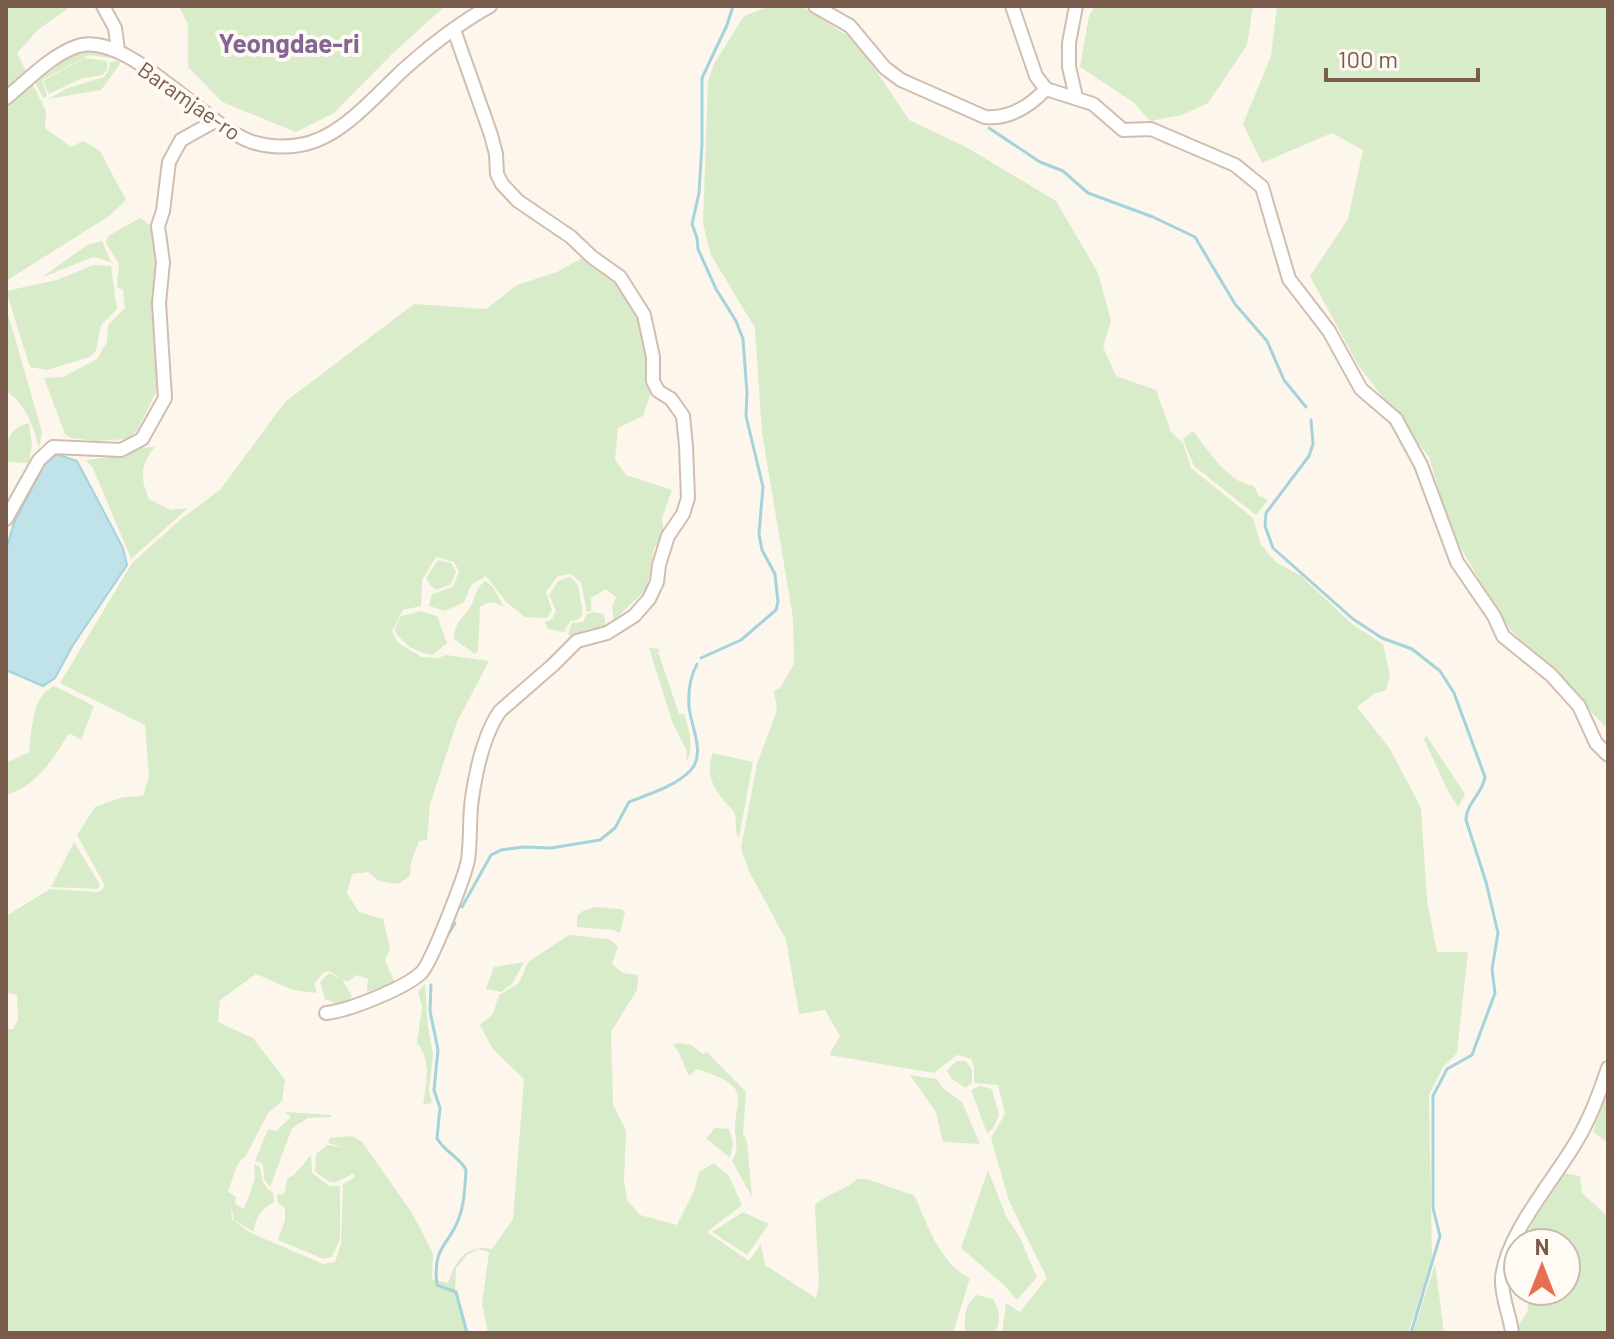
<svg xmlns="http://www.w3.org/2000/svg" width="1614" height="1339" viewBox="0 0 1614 1339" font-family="Barlow,sans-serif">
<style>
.green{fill:#d8ecc9}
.water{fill:#bfe3e8;stroke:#a5d3da;stroke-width:2}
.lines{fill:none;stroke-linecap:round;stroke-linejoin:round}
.stream{stroke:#a5d3da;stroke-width:3}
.minor-casing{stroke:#d1beb0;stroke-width:16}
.minor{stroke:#fff;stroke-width:12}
.labels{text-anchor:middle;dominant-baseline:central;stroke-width:8;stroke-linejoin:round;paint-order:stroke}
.street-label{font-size:22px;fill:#7a5c4d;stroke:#fffaf3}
.quarter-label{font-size:26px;font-weight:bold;fill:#846695;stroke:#fffaf3}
</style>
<rect width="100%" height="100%" fill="#fdf6ec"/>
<g class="green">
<path d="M6,6H71L39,29L17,53L46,111L45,128L71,147L83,141L100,151L126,200L109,216L6,281Z"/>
<path d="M179,6H445L392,54L334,113L296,132L222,102L188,67V25Z"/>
<path d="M771,6H801L857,42L909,120L966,147L1056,201L1098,273L1111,321L1103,347L1116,376L1156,390L1171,432L1183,443L1191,468L1253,518L1261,545L1277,563L1301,576L1352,624L1383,644L1390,676L1386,690L1374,694L1357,707L1390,749L1421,808L1427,901L1437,952H1468L1457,1053L1443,1067L1429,1095L1432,1260L1408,1333H1002L1006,1303L1020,1312L1047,1278L1009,1201L991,1138L1005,1114L998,1085L974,1083V1067L971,1059L957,1055L934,1073L829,1055L840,1036L825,1010L799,1014L786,940L749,871L741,848L757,764L777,710L774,691L780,688L794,664L793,618L762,433L755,328L711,255L703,224L708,81L714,64L744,16Z"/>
<path d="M1095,6H1253L1247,45L1208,103L1182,115L1150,121L1133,102L1080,67L1089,16Z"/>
<path d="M1277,6H1608V729L1501,620L1450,528L1429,457L1358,365L1310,276L1348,219L1363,150L1332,133L1262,163L1243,124L1271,56Z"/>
<path d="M98,50L117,59L89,55L42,80L47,96L43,98L35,82L73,54Z"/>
<path d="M84,58L107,61V70L102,75L80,79L49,94L43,81Z"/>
<path d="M119,61L120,64L101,90L48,99L68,88L104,77L108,72L110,62Z"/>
<path d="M140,218L151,226L157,264L153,317L160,384L137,431L127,439L95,441L71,438L65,434L44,378L63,377L97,359L107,342L108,325L125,308L123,290L117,287L119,264L106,243L108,236Z"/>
<path d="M102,241L111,262L93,257L41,278L87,245Z"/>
<path d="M582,258L617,283L639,323L652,390L643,416L618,428L615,460L626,475L672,490L662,518L664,532L654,549L647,589L614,620L612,606L616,597L606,589L591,598V611L587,612L581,583L571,574L558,576L546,592L552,610L547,618L525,617L506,602L486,576L471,585L464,602L445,611L429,606L432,594L453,587L459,571L454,562L436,557L422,580L421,606L403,610L392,631L398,643L422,657L438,658L446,655L489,661L457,722L430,804L427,840L419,841L411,862L410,876L398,884L379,881L368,872L352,874L347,893L359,912L383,919L390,948L385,960L395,983L367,992L368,979L357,975L347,982L329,971L323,973L314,984L317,993L293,990L256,974L220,1000L218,1022L253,1038L285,1080L282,1101L268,1113L246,1156C235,1162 233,1180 228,1192L236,1197L235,1204L244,1209L255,1179L254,1164L260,1167L262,1180L268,1190L273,1192L274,1202C262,1208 254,1219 254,1232L234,1220L231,1203L232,1219L249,1232L323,1264L335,1262L341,1244L343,1184L354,1178V1173C334,1183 334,1188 315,1171L316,1154L327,1145L345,1148L328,1143L330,1138L352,1136L362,1142L412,1213L433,1253L432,1279L448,1283C455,1260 467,1244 492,1249L513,1219L524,1079L492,1048L480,1025L493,1014L499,995L519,983L528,962L569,935L609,939L618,946L612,964L623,973L638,975L637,990L611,1032L613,1105L626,1131L624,1180L627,1200L640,1215L677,1225L694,1191L699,1172L714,1163L729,1176L742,1205L707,1232L749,1261L761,1244L765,1265L816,1298L819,1283L815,1205C828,1193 845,1191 857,1179H867L915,1196C927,1225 941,1265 970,1278L953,1333H488L482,1304L489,1252L478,1249L467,1255L456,1268L455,1293L466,1333H6V1029H13L18,1020L17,995L6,993V916L50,889L99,892L105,886L77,835L95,807L123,797L143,796L149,777L145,725L60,683L132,563L181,519L220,490L285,402L414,304L486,309L517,285L557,272Z"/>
<path d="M93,265L111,266L117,309L101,325L96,351L90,357L47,370L30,367L6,291L57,280Z"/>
<path d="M6,307L42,432L39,448C33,425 26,404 6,391Z"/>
<path d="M29,423L32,444L29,463L6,462C6,442 8,428 29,423Z"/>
<path d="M1193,431C1209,451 1227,482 1254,486L1259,496L1268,500L1256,515L1194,466L1183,439Z"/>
<path d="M155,447C140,464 140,479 149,499L171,510L188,508L131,559L93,468L86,460L119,456L140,448Z"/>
<path d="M438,560L451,563L456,572L451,584L436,590L430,585L426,578Z"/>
<path d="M570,577C581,585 579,590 581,602C584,614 584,620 570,621L564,632L548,629L545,622L552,619L556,611L549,595L558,581Z"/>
<path d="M485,581L493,587L504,607C495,602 489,600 480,607L478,651L475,654L454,639C455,623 460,621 468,610C477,599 472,592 485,581Z"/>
<path d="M421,611L437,616L447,643L433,655C417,654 403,644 394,630L401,616Z"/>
<path d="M593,612L604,614L605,626L582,631L571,637L568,634L572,623L583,622L587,614Z"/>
<path d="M649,648L660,649L658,652L679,714H684C689,729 695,749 686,762L687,751L673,724Z"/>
<path d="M54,686L94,706L81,740L71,734L68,735C52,761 36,786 6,795V763L29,752C33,730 30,698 54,686Z"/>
<path d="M1426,735L1465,794L1458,807L1447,789L1424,739Z"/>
<path d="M713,753L753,762L739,838C733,829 738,821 734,812C732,808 728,805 725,802C712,786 705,772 713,753Z"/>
<path d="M74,842L100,885L97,889L51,887Z"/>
<path d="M595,907L621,909L625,912L620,933L613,930L577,927V916L583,911Z"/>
<path d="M524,962L512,984L501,992L486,989L494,967Z"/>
<path d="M329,973L342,979L352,996L348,1002L335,1003L325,999L320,982Z"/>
<path d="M425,984L428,1027L433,1054L429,1090L432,1103L423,1105C426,1083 432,1061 417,1043L422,1007L418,991Z"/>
<path d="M679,1043L691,1045L703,1054L707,1052L746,1092L743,1133L747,1142L752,1197L732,1161C739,1149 736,1143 735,1130C734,1119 739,1108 738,1097C737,1080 710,1074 697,1069L689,1076L678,1051L673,1045Z"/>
<path d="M956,1061H966L972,1070V1082L966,1088L952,1079L947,1071Z"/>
<path d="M910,1075L937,1079L943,1088L962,1102L980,1144L943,1142L936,1112Z"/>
<path d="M1608,1083V1143L1593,1132Z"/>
<path d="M980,1086L992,1089L999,1115L992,1130L987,1133L971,1090Z"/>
<path d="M285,1112L332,1115L330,1117L308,1118L292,1128L270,1187L264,1179L263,1164L255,1161L268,1129L276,1131L291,1117Z"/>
<path d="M715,1128L729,1129L733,1142L730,1158L706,1138Z"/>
<path d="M311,1155L312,1173L330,1186H340V1239L332,1257L324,1259L278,1240L285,1220V1208L278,1203L277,1194L282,1195L285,1192L287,1179L294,1175Z"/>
<path d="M988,1170L1007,1218L1019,1236L1037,1277L1017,1300L1004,1285L961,1248Z"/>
<path d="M1564,1173L1580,1176L1582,1193L1608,1217V1333H1518V1327L1528,1310L1527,1291H1566V1243H1527L1533,1217Z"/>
<path d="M743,1212L769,1224L747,1255L712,1232Z"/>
<path d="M1435,1264L1444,1333H1413Z"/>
<path d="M977,1295L993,1299C1000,1310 1001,1321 995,1333H965C965,1315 963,1307 977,1295Z"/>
</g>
<path class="water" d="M57,454L77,461L123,548L127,565L73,645L55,678L43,686L6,670V550L14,523L44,465Z"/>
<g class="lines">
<g class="stream">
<path d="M989,128L1040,162L1063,171L1088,193L1153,217L1195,237L1235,304L1267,341L1284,380L1306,407"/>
<path d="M1311,420L1313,444L1309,456L1266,513L1265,526L1273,548L1353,619L1382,638L1412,649L1440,671L1454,693L1485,777C1482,795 1466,803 1466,820L1486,882L1498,933L1492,969L1495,993L1472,1055L1447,1069L1433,1096V1208L1440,1236L1411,1333"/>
<path d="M701,658L741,640L776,610L778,602L775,574L762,550L759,534L763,487L746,416L747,393L743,339L736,321L716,289L698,249L697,238L692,224L699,193L702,144V78L727,25L733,6"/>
<path d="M462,907L491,855L501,850L524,847L551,848L600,840L615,828L629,802C649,794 674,787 690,771C707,754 690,725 689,706C688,691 690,677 697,664"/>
<path d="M444,941L455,923"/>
<path d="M431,985L430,1011L438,1050L434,1090L440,1108L437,1138C443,1151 460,1157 466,1170C465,1184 465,1201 460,1215C450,1247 432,1244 437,1285L456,1292L467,1333"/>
</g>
<g class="minor-casing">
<g id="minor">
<path d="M103,6L115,28L118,50"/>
<path d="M815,6L850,26L885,68L901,80L985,117C1009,119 1030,106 1046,89L1093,104L1123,130L1151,129L1235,165L1262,187L1289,279L1329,331L1361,389L1396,419L1421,465L1457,562L1494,616L1503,636L1551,675L1579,706L1596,743L1608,755"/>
<path d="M1012,6L1036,76L1046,89"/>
<path d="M1076,6L1069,43V67L1076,97"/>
<path d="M6,98C27,81 49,57 75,47C125,27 203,125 252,142C268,147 283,148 300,145C344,138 379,90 411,63C435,42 463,21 490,6"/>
<path d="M6,519L39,460L53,447L121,450L142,439L165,398L159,303L163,262L158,226L163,211L169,162L181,140L215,121"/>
<path d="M326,1013C348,1011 405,988 421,973C431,964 465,876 468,860C471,839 469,819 472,798C476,771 484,734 500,711L553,665L577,641L607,633L634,616L649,599L657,582L659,565L668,536L683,514L688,498L686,446L683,416L671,399L658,391L653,381V357L644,315L620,277L592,257L571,237L518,201L502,184L497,174L496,154L491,135L454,30"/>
<path d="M1512,1333C1510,1314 1501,1298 1502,1278C1506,1234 1554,1180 1576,1142C1590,1119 1599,1094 1608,1068"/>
</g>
</g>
<use href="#minor" class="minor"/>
</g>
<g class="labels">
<g class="street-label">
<text transform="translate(190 100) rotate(35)">Baramjae-ro</text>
</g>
<g class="quarter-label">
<text x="289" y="42">Yeongdae-ri</text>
</g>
</g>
<rect width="1614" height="1339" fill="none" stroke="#7a5c4d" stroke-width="16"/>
<g transform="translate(1542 1267)"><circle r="38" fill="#fffaf3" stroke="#cabbb1" stroke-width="2"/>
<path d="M0-6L14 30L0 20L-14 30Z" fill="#e76f51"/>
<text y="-12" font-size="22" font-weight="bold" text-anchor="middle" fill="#7a5c4d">N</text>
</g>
<path d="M1326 68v12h152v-12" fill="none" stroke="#7a5c4d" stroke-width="4"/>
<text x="1338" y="68" font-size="24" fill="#7a5c4d" stroke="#fffaf3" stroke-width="6" paint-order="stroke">100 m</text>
</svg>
